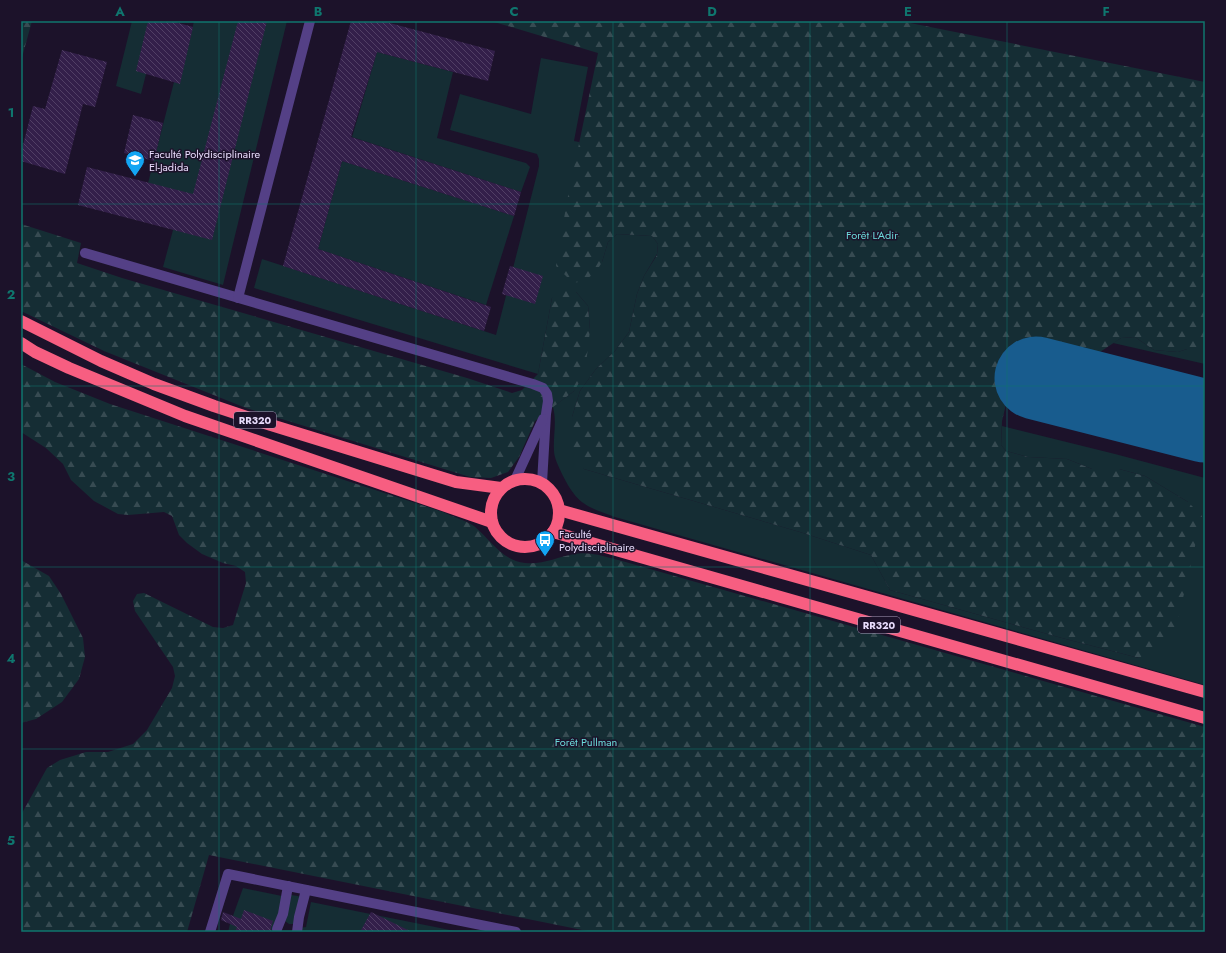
<svg xmlns="http://www.w3.org/2000/svg" width="1226" height="953" viewBox="0 0 1226 953" font-family="Jost,sans-serif">
<style>
.green{fill:#152d34}
.forest{fill:url(#forest-firs)}
.lines{fill:none;stroke-linecap:round;stroke-linejoin:round}
.runway{stroke:#185c8e;stroke-width:83}
.building{fill:url(#building-back-hatch)}
.minor{stroke:#544086;stroke-width:10}
.highway{stroke:#f75e81;stroke-width:12}
.grid{fill:none;stroke:#0f766e;stroke-width:1;stroke-opacity:0.55}
.labels{text-anchor:middle;dominant-baseline:central;stroke-width:3;stroke-linejoin:round;paint-order:stroke}
.shield{fill:#1c122a;stroke:#aca0be;stroke-width:1}
.shield-label{font-size:10px;font-weight:bold;fill:#e9ddfd}
.poi-label{font-size:11px;fill:#e9ddfd;stroke:#1c122a;text-anchor:start}
.park-label{font-size:11px;fill:#6bdbdb;stroke:#1c122a}
.neatline{fill:none;stroke:#0f766e;stroke-width:1.5}
.grid-label{font-size:13px;text-anchor:middle;font-weight:bold;fill:#0f766e}
</style>
<defs>
<pattern id="forest-firs" width="22" height="20" patternUnits="userSpaceOnUse"><rect width="22" height="20" fill="#152d34"/><path d="M5 1l3.5 6h-7zM16 11l3.5 6h-7z" fill="#374b52"/></pattern>
<pattern id="building-back-hatch" width="6" height="6" patternUnits="userSpaceOnUse"><rect width="6" height="6" fill="#331f4a"/><path d="M-1 5l2 2M0 0l6 6M5-1l2 2" fill="none" stroke="#513f65"/></pattern>
</defs>
<rect width="100%" height="100%" fill="#1c122a"/>
<g class="green">
<path d="M132,21H148L146,74L141,94L116,86Z"/>
<path d="M194,21H287L223,285L163,267L173,230L148,183L174,82L190,39Z"/>
<path d="M377,52L453,72L437,138L526,163L530,167L521,192L352,137Z"/>
<path d="M541,58L588,67L574,141L579,142L602,262L608,242L617,234L652,236L658,244L657,254L644,276L637,294L629,332L615,351L596,369L580,391L572,417L584,469L800,532L871,555L890,590L1062,638L1139,658L1188,502L1145,476L1119,469H1092L1067,459L1028,457L1006,451L1001,445L1002,426L1115,454L1205,478V685L615,517C585,506 577,504 562,474C559,467 554,458 554,451C553,436 557,422 553,407L574,391L590,330L588,306L576,292L552,298L538,374L254,288L262,259L496,335L539,166V159L537,154L450,130L460,94L531,114Z"/>
<path d="M342,161L514,216L486,305L318,249Z"/>
<path d="M1135,337L1154,350L1178,352L1187,349H1205V364L1113,343L1121,338Z"/>
<path d="M243,888L282,896L280,932H228L230,924Z"/>
<path d="M291,895L298,896L300,897L294,924H289L285,921Z"/>
<path d="M311,902L460,932H300V928L306,927Z"/>
</g>
<g class="forest">
<path d="M21,21H32L21,61Z"/>
<path d="M491,21H900L1205,82V349H1187L1178,352L1154,350L1135,337L1121,338L1085,362L1053,366L1023,387L1006,404L1002,421L1001,445L1006,451L1028,457L1067,459L1092,469H1119L1145,476L1188,502L1202,516L1177,624L1166,641L1139,658L1062,638L890,590L871,555L800,532L584,469L573,451L572,417L580,391L596,369L615,351L629,332L637,294L644,276L657,255L658,244L652,236L617,234L608,242L602,262L596,272L584,281L573,283L556,266L567,201L598,53Z"/>
<path d="M21,224L81,243L77,263L122,278L467,378L512,393L522,390L538,374L552,298L563,289L576,292L588,306L590,330L585,373L574,391L535,421L519,457L508,472L491,478L470,477L246,408L104,351L21,311Z"/>
<path d="M21,364L55,382L110,404L443,512C453,517 465,520 474,526C491,540 501,560 525,563C542,565 558,557 574,554C589,551 607,557 622,561L1205,727V932H592L209,855L187,932H21V815L47,768L60,760L86,752H108L133,744L147,730L172,688L175,676L173,667L135,611L133,601L137,594L144,593L213,627L223,628L233,625L246,583L245,572L236,566L223,563L202,554L187,543L179,535L172,516L164,512L128,515L118,514L94,501L71,480L63,464L46,448L21,432Z"/>
<path d="M21,560L49,576L61,594L83,638L85,657L79,679L62,702L36,719L21,723Z"/>
</g>
<g class="lines">
<path class="runway" d="M1036,378L1205,421"/>
</g>
<g class="building">
<path d="M148,21H171L193,27L180,84L136,71Z"/>
<path d="M238,21H267L212,240L78,205L87,167L193,194Z"/>
<path d="M351,21H382L495,51L488,81L377,52L351,137L521,192L514,216L342,161L318,249L491,307L484,331L283,266Z"/>
<path d="M62,50L107,62L95,107L83,104L65,174L21,161V153L33,106L45,109Z"/>
<path d="M133,115L163,123L154,161L124,153Z"/>
<path d="M510,266L543,276L535,304L502,294Z"/>
<path d="M244,910L273,921L271,927V932H235L237,927L221,920L223,912L241,919Z"/>
<path d="M371,912L412,932H360Z"/>
</g>
<g class="lines">
<g class="minor">
<path d="M85,253L533,384L543,388L547,394L548,401L546,414L542,483"/>
<path d="M238,298L310,21"/>
<path d="M515,480L543,419"/>
<path d="M277,929L283,914L288,886"/>
<path d="M210,932L228,874L516,932"/>
<path d="M297,932L299,917L306,890"/>
</g>
<g class="highway">
<path d="M21,321L101,361L154,384L214,406L271,425L456,482L501,488"/>
<path d="M21,343L35,352L69,368L185,416L492,522"/>
<circle cx="525" cy="513" r="34"/>
<path d="M559,510L1205,692"/>
<path d="M553,532L1205,718"/>
</g>
</g>
<path class="grid" d="M219,21V932M416,21V932M613,21V932M810,21V932M1007,21V932M21,204H1205M21,386H1205M21,567H1205M21,749H1205"/>
<defs>
<g id="university-pin" transform="scale(1)"><path d="M0 17L-7.5 6A9.5 9.5 0 1 1 7.5 6Z" fill="#13a5f3" stroke="#1c122a"/><path d="M0-5L7-2L0 1L-7-2ZM-4 1L0 2.5L4 1V4Q0 6-4 4Z" fill="#fff"/></g>
<g id="bus-pin" transform="scale(1)"><path d="M0 17L-7.5 6A9.5 9.5 0 1 1 7.5 6Z" fill="#13a5f3" stroke="#1c122a"/><path d="M-5-6H5V4H4V6H2V4H-2V6H-4V4H-5ZM-3.5-4V0h7V-4ZM-3.5 1.2v1.5H-2V1.2ZM2 1.2v1.5H3.5V1.2Z" fill="#fff"/></g>
</defs>
<g fill-rule="evenodd">
<use href="#university-pin" x="135" y="160"/>
<use href="#bus-pin" x="545" y="540"/>
</g>
<g class="labels">
<g class="shield">
<rect x="234" y="412" width="42" height="16" rx="3"/>
<rect x="858" y="617" width="42" height="16" rx="3"/>
</g>
<g class="shield-label">
<text x="255" y="420">RR320</text>
<text x="879" y="625">RR320</text>
</g>
<g class="poi-label">
<text x="149" y="154">Faculté Polydisciplinaire<tspan x="149" dy="13">El-Jadida</tspan></text>
<text x="559" y="534">Faculté<tspan x="559" dy="13">Polydisciplinaire</tspan></text>
</g>
<g class="park-label">
<text x="872" y="235">Forêt L'Adir</text>
<text x="586" y="742">Forêt Pullman</text>
</g>
</g>
<rect width="1226" height="953" fill="none" stroke="#1c122a" stroke-width="44"/>
<rect x="22" y="22" width="1182" height="909" class="neatline"/>
<g class="grid-label">
<text x="120" y="16">A</text>
<text x="318" y="16">B</text>
<text x="514" y="16">C</text>
<text x="712" y="16">D</text>
<text x="908" y="16">E</text>
<text x="1106" y="16">F</text>
<text x="11" y="117">1</text>
<text x="11" y="299">2</text>
<text x="11" y="481">3</text>
<text x="11" y="663">4</text>
<text x="11" y="845">5</text>
</g>
</svg>
